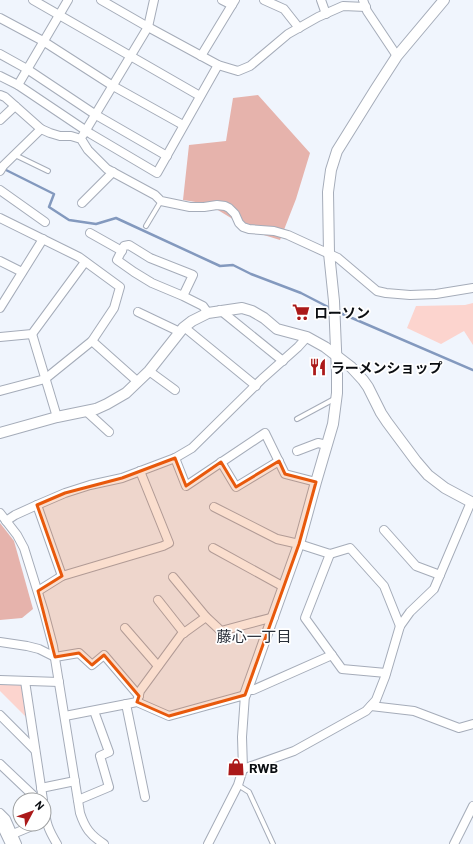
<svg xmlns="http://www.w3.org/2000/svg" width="473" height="844" viewBox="0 0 473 844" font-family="Barlow,'Noto Sans JP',sans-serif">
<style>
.green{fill:#fcd4ce}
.forest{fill:#e6b3ac}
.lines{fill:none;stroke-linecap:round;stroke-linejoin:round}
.stream{stroke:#8399be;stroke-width:2.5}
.service-casing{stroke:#a5acb9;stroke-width:6}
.minor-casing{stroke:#a5acb9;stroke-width:10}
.tertiary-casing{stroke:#a5acb9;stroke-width:12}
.service{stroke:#fff;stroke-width:4}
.minor{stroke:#fff;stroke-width:8}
.tertiary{stroke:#fff;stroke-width:10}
.marked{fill:#e8590c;fill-opacity:0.2;stroke:#e8590c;stroke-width:3;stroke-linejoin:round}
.labels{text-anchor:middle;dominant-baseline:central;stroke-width:3.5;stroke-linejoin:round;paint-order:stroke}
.poi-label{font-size:14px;font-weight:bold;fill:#0b0e12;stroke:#fff;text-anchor:start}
.neighbourhood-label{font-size:15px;fill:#282e38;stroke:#fff}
</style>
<rect width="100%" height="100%" fill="#f0f5fd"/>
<g class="green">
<path d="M473,303V345L464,331L441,344L407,328L416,306L465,305Z"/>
<path d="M0,684H22L26,717L0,691Z"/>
</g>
<g class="forest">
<path d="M258,95L310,153L296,199L280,240L254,232L208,204L183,200L189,145L226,141L233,98Z"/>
<path d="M0,523L14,541L33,609L22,618L0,620Z"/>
</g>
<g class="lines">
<g class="stream">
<path d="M4,169L54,194L49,207L69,220L96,224L116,218L220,266L233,265L251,274L301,293L332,309"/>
<path d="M338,312L473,370"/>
</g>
<g class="service-casing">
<g id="service">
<path d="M15,155L48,171"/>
<path d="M146,226L161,201"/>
<path d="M297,419L336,398"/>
<path d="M238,785L249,792L273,844"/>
</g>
</g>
<g class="minor-casing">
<g id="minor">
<path d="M33,0L200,96"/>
<path d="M101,0L148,27L218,65L238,71L250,66L288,34L318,17L343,6L366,7"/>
<path d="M222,0L232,5"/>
<path d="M264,0L284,9L299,28"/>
<path d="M321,0L326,14"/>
<path d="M363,0L367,11L397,56"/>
<path d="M0,18L43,41L113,86L183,125"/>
<path d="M0,54L27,69L96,115L167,156"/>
<path d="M201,56L235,0"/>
<path d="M0,76L18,85L91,134L157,173L218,65"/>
<path d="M18,85L68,0"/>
<path d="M0,95L5,97L41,129L50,133L60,136H71L81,139L88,150L107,169L155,195L161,201L190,207H204L217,205L225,206L229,208L235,214L239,223L243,227L249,229L274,231L288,235L338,258L377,291L386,293L410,295L436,294L473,288"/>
<path d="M0,120L15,106"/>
<path d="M83,135L148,27L154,0"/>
<path d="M0,171L3,166L41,129"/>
<path d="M0,190L45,222"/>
<path d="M82,203L113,172"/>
<path d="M0,218L79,257L120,287L114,308L92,341L45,379L0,391"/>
<path d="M90,233L122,251"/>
<path d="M0,261L22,272"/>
<path d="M183,296L193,275L150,258L129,245L124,246L117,260L134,272L152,283L183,296L203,306L208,313"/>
<path d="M0,308L43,239"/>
<path d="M220,310L283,361"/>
<path d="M138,312L180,332"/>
<path d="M184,327L256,386"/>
<path d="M32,334L57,417"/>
<path d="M0,337L32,334L85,262"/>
<path d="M92,341L138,382"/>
<path d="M149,371L175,390"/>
<path d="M86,411L109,432"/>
<path d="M297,451L318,443L327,445"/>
<path d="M175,458L186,486L265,433L285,474L316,482"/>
<path d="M221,462L236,487L279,461"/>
<path d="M37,505L62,576"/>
<path d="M214,507L277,539L299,544L330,554L350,548L384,586L400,626"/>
<path d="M0,513L17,535L24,548L44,612L53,646L80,813C85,828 90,835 104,844"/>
<path d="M6,521L15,515L37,505L65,493L90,485L122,478L175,458L192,448L262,379L298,347L307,337"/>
<path d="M384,530L416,566L440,575"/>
<path d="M213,548L284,587"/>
<path d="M330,554L305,618L342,669L386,673"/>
<path d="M173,577L206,617"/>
<path d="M38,591L62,576L163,546L169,543L140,471"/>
<path d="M158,600L184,633"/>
<path d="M125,628L158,666"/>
<path d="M0,642L27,646L39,649L55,657L79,653L92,665L104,655L139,696"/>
<path d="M0,680L59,682"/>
<path d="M25,681L43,800"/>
<path d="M247,690H253L332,655"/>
<path d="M137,702L140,691L181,635L206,617L221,631L274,617"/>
<path d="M126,704L145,797"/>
<path d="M371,706L414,711L459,728L473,724"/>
<path d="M0,715L35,750"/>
<path d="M65,716L137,702L169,716L245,695L242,737L243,769L238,785L208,844"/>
<path d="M0,764L38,800"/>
<path d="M243,769L294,751L366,711L376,700L385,677L400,626L410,612L434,589L471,502"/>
<path d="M41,788L75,781"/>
<path d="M78,800L109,787L100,756L109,752L94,711"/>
<path d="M44,806C46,823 48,829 57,844"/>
<path d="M0,813L6,819L17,844"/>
<path d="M0,823L10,844"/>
<path d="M13,834L37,824"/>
<path d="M454,844L473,806"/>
</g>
</g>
<g class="tertiary-casing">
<g id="tertiary">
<path d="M0,433L57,417L96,409L107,404L126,393L149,371L183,328L192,321L208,313L242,308L252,311L264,318L277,329L307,337L325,347L351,367L363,380L368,387L381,413L387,422L416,461L428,475L445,488L473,503"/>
<path d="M245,695L299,544L316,482L333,424L337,393V373L334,301L329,253L328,192L331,170L337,151L375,90L397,56L444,0"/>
</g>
</g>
<use href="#service" class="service"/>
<use href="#minor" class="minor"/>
<use href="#tertiary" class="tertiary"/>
</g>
<path class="marked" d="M175,458L186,486L221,462L236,487L279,461L285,474L316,482L299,544L245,695L169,716L137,702L139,696L104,655L92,665L79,653L55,657L38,591L62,576L37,505L65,493L122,478Z"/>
<defs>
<g id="supermarket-bare" transform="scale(1.38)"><path d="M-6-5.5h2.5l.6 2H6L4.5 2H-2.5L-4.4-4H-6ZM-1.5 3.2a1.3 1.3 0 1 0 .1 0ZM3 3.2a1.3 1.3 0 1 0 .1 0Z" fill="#ab1919" stroke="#fff" stroke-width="2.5" paint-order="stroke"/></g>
<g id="restaurant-bare" transform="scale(1.38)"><path d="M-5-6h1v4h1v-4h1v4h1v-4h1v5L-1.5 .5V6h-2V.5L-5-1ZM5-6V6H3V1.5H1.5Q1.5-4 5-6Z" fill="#ab1919" stroke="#fff" stroke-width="2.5" paint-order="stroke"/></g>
<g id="shop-bare" transform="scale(1.38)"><path d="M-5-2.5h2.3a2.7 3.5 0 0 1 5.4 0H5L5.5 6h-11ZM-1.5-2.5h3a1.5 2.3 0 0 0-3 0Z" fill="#ab1919" stroke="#fff" stroke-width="2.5" paint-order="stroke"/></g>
</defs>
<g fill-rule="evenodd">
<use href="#supermarket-bare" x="301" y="312"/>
<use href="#restaurant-bare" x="318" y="367"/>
<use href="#shop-bare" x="236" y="767"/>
</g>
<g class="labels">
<g class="poi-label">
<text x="314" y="312">ローソン</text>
<text x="331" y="367">ラーメンショップ</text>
<text x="249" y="767">RWB</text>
</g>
<g class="neighbourhood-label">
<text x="254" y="636">藤心一丁目</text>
</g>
</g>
<g transform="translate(32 812) rotate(49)"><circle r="19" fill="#ffffff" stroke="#9d9fa0"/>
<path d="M0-3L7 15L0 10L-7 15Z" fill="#ab1919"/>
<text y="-6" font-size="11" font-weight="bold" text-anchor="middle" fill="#0b0e12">N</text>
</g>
</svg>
